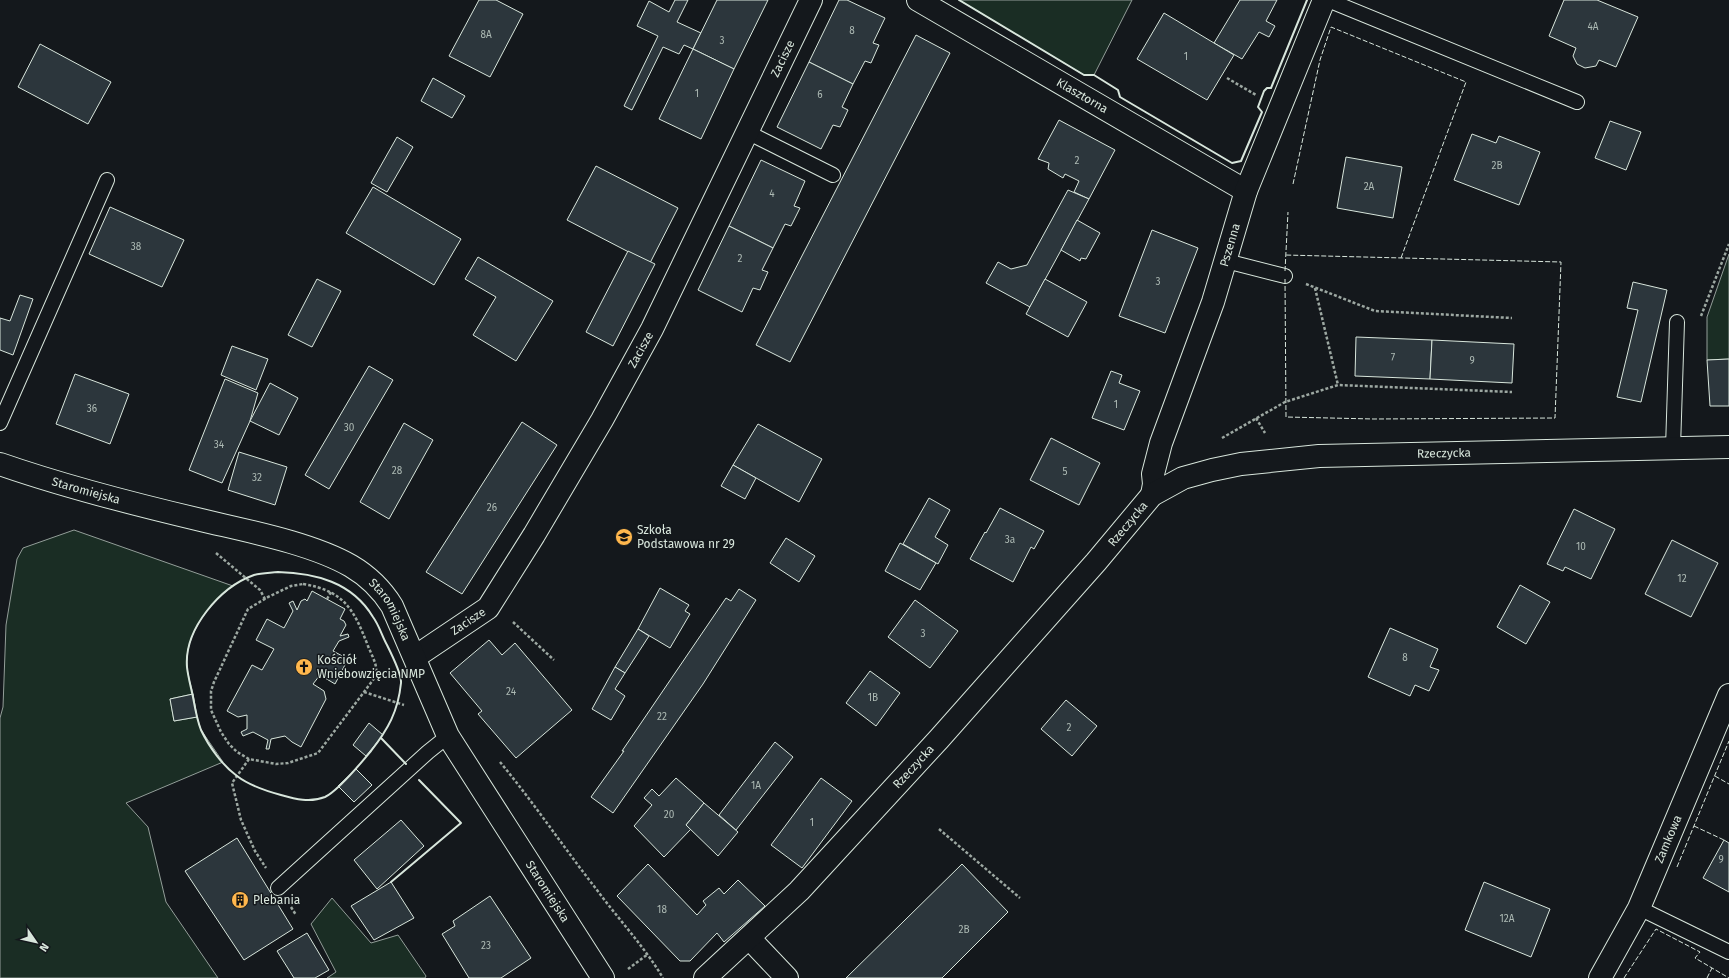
<svg xmlns="http://www.w3.org/2000/svg" width="1729" height="978" viewBox="0 0 1729 978" font-family="'Fira Sans',sans-serif">
<style>
.green{fill:#1a2d24;stroke:#939e99}
.building{fill:#2c363c;stroke:#d8e6dc}
.lines{fill:none;stroke-linecap:round;stroke-linejoin:round}
.lane-casing{stroke:#d8e6dc;stroke-width:16}
.street-casing{stroke:#d8e6dc;stroke-width:24}
.secondary-casing{stroke:#d8e6dc;stroke-width:24}
.path{stroke:#9da8a2;stroke-width:2.5;stroke-dasharray:3 2;stroke-linecap:butt}
.lane{stroke:#14181c;stroke-width:14}
.street{stroke:#14181c;stroke-width:22}
.secondary{stroke:#14181c;stroke-width:22}
.fence{stroke:#d8e6dc;stroke-width:1;stroke-dasharray:5 2;stroke-linecap:butt}
.wall{stroke:#d8e6dc;stroke-width:2}
.labels{text-anchor:middle;dominant-baseline:central;stroke-width:3;stroke-linejoin:round;paint-order:stroke}
.number-label{font-size:10px;fill:#adbab4}
.street-label{font-size:12px;fill:#d8e6dc;stroke:#14181c}
.poi-label{font-size:12px;fill:#d8e6dc;stroke:#14181c;text-anchor:start}
</style>
<rect width="100%" height="100%" fill="#14181c"/>
<g class="green">
<path d="M959,0H1132L1094,75H1084Z"/>
<path d="M1729,254V359L1707,360V317Z"/>
<path d="M74,530L233,586C209,603 184,636 187,667C188,676 191,686 193,694L170,699L174,721L197,717L201,730L223,762L126,803L148,827L166,902L218,978H0V718L3,707L6,625L17,559L23,548Z"/>
<path d="M332,898L371,943L398,935L426,976L425,978H327L336,972L311,924Z"/>
</g>
<g class="building">
<path d="M479,0H496L523,14L490,77L449,56Z"/>
<path d="M675,0H688L677,22L701,33L693,49L684,45L679,54L663,47L632,110L624,106L658,36L637,26L649,1L669,12Z"/>
<path d="M717,0H768L734,69L693,49Z"/>
<path d="M839,0H847L885,18L873,43L879,45L871,63L865,61L853,84L809,62Z"/>
<path d="M1240,0H1277L1266,21L1275,26L1269,37L1259,32L1242,59L1214,43Z"/>
<path d="M1564,0H1597L1638,17L1616,67L1599,60L1596,66L1585,68L1577,64L1573,56L1576,48L1549,36Z"/>
<path d="M1164,13L1234,55L1207,100L1137,59Z"/>
<path d="M916,35L950,53L790,362L756,345Z"/>
<path d="M40,44L111,82L88,124L18,87Z"/>
<path d="M693,49L734,69L701,139L659,119Z"/>
<path d="M809,62L853,84L842,107L848,110L840,127L833,125L821,149L777,127Z"/>
<path d="M433,78L465,96L452,118L421,101Z"/>
<path d="M1059,120L1115,150L1089,199L1074,192L1079,181L1065,174L1063,178L1048,169L1049,163L1038,159Z"/>
<path d="M1610,121L1641,132L1626,170L1595,158Z"/>
<path d="M1472,134L1496,143L1499,136L1540,152L1519,205L1454,180Z"/>
<path d="M397,137L413,147L387,192L371,183Z"/>
<path d="M1346,157L1402,167L1393,218L1337,208Z"/>
<path d="M761,160L805,181L794,206L800,208L791,226L785,224L773,248L729,226Z"/>
<path d="M596,166L678,208L650,263L567,220Z"/>
<path d="M373,187L461,239L434,285L346,233Z"/>
<path d="M1068,190L1089,199L1030,307L986,283L998,262L1011,269L1027,265Z"/>
<path d="M110,207L184,240L162,287L89,254Z"/>
<path d="M1077,220L1100,233L1086,259L1081,258L1080,261L1061,250Z"/>
<path d="M729,226L773,248L762,270L768,272L760,290L753,288L742,312L698,290Z"/>
<path d="M1152,230L1198,248L1165,333L1119,316Z"/>
<path d="M628,251L655,264L613,346L586,332Z"/>
<path d="M478,257L553,301L516,361L473,335L496,297L465,279Z"/>
<path d="M317,279L341,291L312,347L288,335Z"/>
<path d="M1045,279L1087,302L1068,337L1026,314Z"/>
<path d="M1633,282L1667,290L1641,402L1617,397L1638,310L1627,308Z"/>
<path d="M20,295L33,299L13,355L0,350V318L10,321Z"/>
<path d="M1356,337L1432,340L1430,379L1355,376Z"/>
<path d="M1432,340L1514,344L1512,383L1430,379Z"/>
<path d="M232,346L268,359L256,390L221,375Z"/>
<path d="M1729,359V406H1710L1707,360Z"/>
<path d="M369,366L393,380L329,489L305,475Z"/>
<path d="M1111,371L1122,375L1119,383L1140,391L1124,430L1092,418Z"/>
<path d="M75,374L129,394L110,444L56,424Z"/>
<path d="M225,379L258,393L250,421L222,483L189,470Z"/>
<path d="M270,383L298,398L279,435L250,421Z"/>
<path d="M522,422L557,445L462,594L426,572Z"/>
<path d="M404,423L433,440L389,519L360,502Z"/>
<path d="M758,424L822,459L799,502L733,465Z"/>
<path d="M1051,438L1100,463L1079,505L1030,480Z"/>
<path d="M239,452L287,467L275,505L228,490Z"/>
<path d="M733,465L756,478L745,499L721,486Z"/>
<path d="M929,498L950,510L935,537L948,545L938,564L903,544Z"/>
<path d="M1000,508L1044,531L1034,549L1031,547L1013,582L970,559L985,532L986,533Z"/>
<path d="M1574,509L1615,529L1591,579L1565,567L1563,571L1547,564Z"/>
<path d="M786,538L815,556L799,582L770,563Z"/>
<path d="M1672,540L1718,563L1691,617L1645,594Z"/>
<path d="M900,543L936,563L920,590L885,571Z"/>
<path d="M1520,585L1550,602L1526,644L1497,627Z"/>
<path d="M660,588L689,605L685,611L690,614L670,648L638,629Z"/>
<path d="M739,589L756,600L703,684L613,813L591,797L624,751H622L726,598L731,601Z"/>
<path d="M312,591L345,609L340,619L344,621L346,625L340,636L348,634L349,637L339,641L333,651L348,659L335,684L320,675L313,684L324,691L326,699L301,747L292,742L285,736L271,739L269,749H266L268,740L253,732L243,736L241,732L247,729V715L238,717L227,711L252,665L262,670L274,649L256,640L267,619L284,628L293,611L289,603L293,601L297,610L301,601L305,599L307,601Z"/>
<path d="M915,600L958,631L930,668L888,637Z"/>
<path d="M1390,628L1438,649L1430,667L1439,670L1429,691L1415,685L1410,696L1368,677Z"/>
<path d="M638,629L649,636L625,673L615,667Z"/>
<path d="M489,640L502,655L515,643L572,710L516,758L478,714L482,711L450,673Z"/>
<path d="M615,667L625,673L615,689L625,696L611,720L592,709Z"/>
<path d="M870,671L900,693L876,726L846,703Z"/>
<path d="M193,694L197,717L174,721L170,699Z"/>
<path d="M1066,700L1097,726L1072,756L1041,729Z"/>
<path d="M369,723L383,735L366,756L353,745Z"/>
<path d="M775,742L793,757L736,830L719,815Z"/>
<path d="M356,769L372,785L354,802L338,786Z"/>
<path d="M676,778L704,803L686,825L691,829L664,857L634,826L652,805L644,798L652,789L659,796Z"/>
<path d="M821,778L852,801L802,868L771,845Z"/>
<path d="M704,803L738,832L718,856L686,825Z"/>
<path d="M401,820L424,846L377,889L354,860Z"/>
<path d="M237,838L293,929L244,960L185,871Z"/>
<path d="M1724,840L1729,843V892L1703,878Z"/>
<path d="M648,864L697,915L706,905L703,901L719,888L724,894L738,880L765,906L724,942L717,933L690,961H680L617,896Z"/>
<path d="M962,864L1008,912L942,978H846Z"/>
<path d="M391,882L414,918L374,940L351,906Z"/>
<path d="M1484,882L1550,909L1531,957L1465,930Z"/>
<path d="M490,896L531,958L501,978H469L442,934L455,926L453,921Z"/>
<path d="M307,933L329,970L315,978H294L277,951Z"/>
</g>
<g class="lines">
<g class="lane-casing">
<g id="lane">
<path d="M1328,0L1577,102"/>
<path d="M747,132L833,175"/>
<path d="M1226,261L1285,276"/>
<path d="M0,423L107,180"/>
<path d="M1673,448L1677,322"/>
<path d="M278,888L428,752L448,736"/>
<path d="M1639,908L1729,952"/>
</g>
</g>
<g class="street-casing">
<g id="street">
<path id="s1" d="M918,0L1246,191"/>
<path id="s2" d="M1152,495L1154,484L1153,474L1161,443L1213,302L1246,191L1324,0"/>
<path id="s3" d="M415,657L488,608L534,535L602,420L652,329L811,0"/>
<path d="M749,938L787,978"/>
<path id="s4" d="M705,978L799,891L939,739L1096,562L1152,495L1183,478L1212,470L1241,464L1319,456L1729,447"/>
<path id="s5" d="M1600,978L1639,908L1729,695"/>
</g>
</g>
<g class="secondary-casing">
<g id="secondary">
<path id="s6" d="M0,464C66,487 133,504 201,520C247,531 311,543 351,566C368,576 382,590 392,606L448,736L603,978"/>
</g>
</g>
<g class="path">
<path d="M1227,78L1256,95"/>
<path d="M1306,284L1375,311L1512,318"/>
<path d="M1315,288L1338,385"/>
<path d="M1701,316L1729,244"/>
<path d="M1256,418L1265,433"/>
<path d="M1222,438L1285,402L1338,385L1512,392"/>
<path d="M216,553L260,590L265,599"/>
<path d="M303,584C345,591 354,610 368,646C372,656 378,665 376,676L318,753L288,763L276,764L249,759L237,752L229,744L221,732L211,710V691L214,682L248,609L268,597L291,586Z"/>
<path d="M327,599L331,592"/>
<path d="M513,622L554,660"/>
<path d="M364,692L404,705"/>
<path d="M249,759L232,783L241,820L255,851L266,868"/>
<path d="M500,762C534,803 564,848 597,890C619,920 644,946 663,978"/>
<path d="M939,829L1020,898"/>
<path d="M291,907L296,915"/>
<path d="M628,969L648,954"/>
</g>
<use href="#lane" class="lane"/>
<use href="#street" class="street"/>
<use href="#secondary" class="secondary"/>
<g class="fence">
<path d="M1293,184L1320,60L1331,27L1466,82L1401,258"/>
<path d="M1285,271L1288,212"/>
<path d="M1285,279L1286,417L1374,419L1555,418L1561,262L1285,255"/>
<path d="M1715,776L1729,784"/>
<path d="M1694,826L1724,840"/>
<path d="M1677,867L1729,741"/>
<path d="M1624,978L1656,929L1700,952L1695,958L1729,978"/>
<path d="M1707,978L1712,968"/>
</g>
<g class="wall">
<path d="M959,0L1084,75H1094L1118,90L1120,97L1232,163L1241,161L1262,112L1258,107L1264,91L1267,88H1271L1307,0"/>
<path d="M278,572C315,573 352,582 373,617C379,625 382,636 387,645C391,653 402,675 401,683C398,712 388,729 371,751C361,763 338,791 325,797C310,803 295,799 281,795C266,791 250,786 237,776C223,766 209,747 201,730C197,720 195,708 193,697C191,687 188,677 187,667C184,629 220,587 254,575C262,573 270,573 278,572Z"/>
<path d="M381,738L406,764"/>
<path d="M391,882L461,823L419,780"/>
</g>
</g>
<defs>
<g id="school-disc" transform="scale(0.9)"><circle r="9.5" fill="#ffb74d" stroke="#14181c"/><path d="M0-5L7-2L0 1L-7-2ZM-4 1L0 2.5L4 1V4Q0 6-4 4Z" fill="#111"/></g>
<g id="church-disc" transform="scale(0.9)"><circle r="9.5" fill="#ffb74d" stroke="#14181c"/><path d="M-1.2-6h2.4v3.5h3.3v2.4h-3.3V6h-2.4V-.1h-3.3v-2.4h3.3Z" fill="#111"/></g>
<g id="building-disc" transform="scale(0.9)"><circle r="9.5" fill="#ffb74d" stroke="#14181c"/><path d="M-4-6H4V6H1V3H-1V6H-4ZM-2.5-4.3h1.7v1.8h-1.7ZM.8-4.3h1.7v1.8H.8ZM-2.5-1h1.7V.8h-1.7ZM.8-1h1.7V.8H.8Z" fill="#111"/></g>
</defs>
<g fill-rule="evenodd">
<use href="#school-disc" x="624" y="537"/>
<use href="#church-disc" x="304" y="667"/>
<use href="#building-disc" x="240" y="900"/>
</g>
<g class="labels">
<g class="number-label">
<text x="1593" y="27">4A</text>
<text x="852" y="31">8</text>
<text x="486" y="35">8A</text>
<text x="722" y="41">3</text>
<text x="1186" y="57">1</text>
<text x="697" y="94">1</text>
<text x="820" y="95">6</text>
<text x="1077" y="161">2</text>
<text x="1497" y="166">2B</text>
<text x="1369" y="187">2A</text>
<text x="772" y="194">4</text>
<text x="136" y="247">38</text>
<text x="740" y="259">2</text>
<text x="1158" y="282">3</text>
<text x="1393" y="358">7</text>
<text x="1472" y="361">9</text>
<text x="1116" y="405">1</text>
<text x="92" y="409">36</text>
<text x="349" y="428">30</text>
<text x="219" y="445">34</text>
<text x="397" y="471">28</text>
<text x="1065" y="472">5</text>
<text x="257" y="478">32</text>
<text x="492" y="508">26</text>
<text x="1010" y="540">3a</text>
<text x="1581" y="547">10</text>
<text x="1682" y="579">12</text>
<text x="923" y="634">3</text>
<text x="1405" y="658">8</text>
<text x="511" y="692">24</text>
<text x="873" y="698">1B</text>
<text x="662" y="717">22</text>
<text x="1069" y="728">2</text>
<text x="756" y="786">1A</text>
<text x="669" y="815">20</text>
<text x="812" y="823">1</text>
<text x="1721" y="860">9</text>
<text x="662" y="910">18</text>
<text x="1507" y="919">12A</text>
<text x="964" y="930">2B</text>
<text x="486" y="946">23</text>
</g>
<g class="street-label">
<text stroke="none"><textPath href="#s3" startOffset="712">Zacisze</textPath></text>
<text stroke="none"><textPath href="#s1" startOffset="190">Klasztorna</textPath></text>
<text stroke="none"><textPath href="#s2" startOffset="263">Pszenna</textPath></text>
<text stroke="none"><textPath href="#s3" startOffset="388">Zacisze</textPath></text>
<text stroke="none"><textPath href="#s4" startOffset="957">Rzeczycka</textPath></text>
<text stroke="none"><textPath href="#s6" startOffset="90">Staromiejska</textPath></text>
<text stroke="none"><textPath href="#s4" startOffset="621">Rzeczycka</textPath></text>
<text stroke="none"><textPath href="#s6" startOffset="426">Staromiejska</textPath></text>
<text stroke="none"><textPath href="#s3" startOffset="64">Zacisze</textPath></text>
<text stroke="none"><textPath href="#s4" startOffset="297">Rzeczycka</textPath></text>
<text stroke="none"><textPath href="#s5" startOffset="155">Zamkowa</textPath></text>
<text stroke="none"><textPath href="#s6" startOffset="750">Staromiejska</textPath></text>
</g>
<g class="poi-label">
<text x="637" y="530">Szkoła<tspan x="637" dy="14">Podstawowa nr 29</tspan></text>
<text x="317" y="660">Kościół<tspan x="317" dy="14">Wniebowzięcia NMP</tspan></text>
<text x="253" y="900">Plebania</text>
</g>
</g>
<g transform="translate(36 942) rotate(124)" stroke="#14181c" stroke-width="3" paint-order="stroke">
<path d="M0-3L7 15L0 10L-7 15Z" fill="#d8e6dc"/>
<text y="-6" font-size="11" font-weight="bold" text-anchor="middle" fill="#d8e6dc">N</text>
</g>
</svg>
